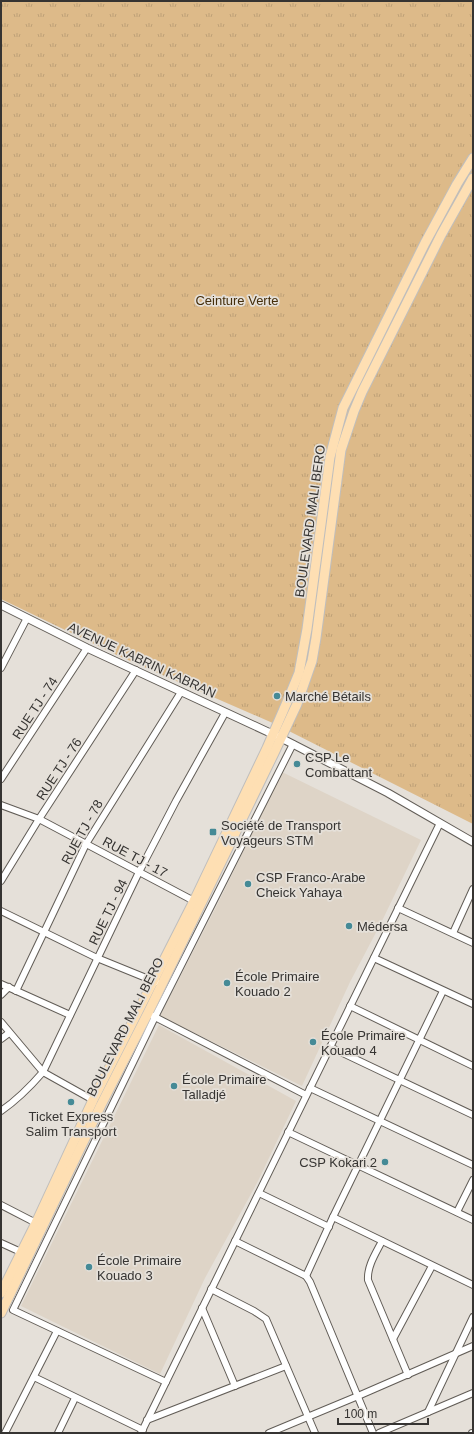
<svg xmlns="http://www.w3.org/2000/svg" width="474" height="1434" viewBox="0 0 474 1434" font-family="Arial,sans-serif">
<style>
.built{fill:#ded4c7}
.grass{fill:url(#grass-tufts)}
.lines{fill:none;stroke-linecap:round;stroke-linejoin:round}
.minor-casing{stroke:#625d57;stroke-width:8}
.tertiary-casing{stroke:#625d57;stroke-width:9}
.primary-casing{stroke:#bfbebd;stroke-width:11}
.minor{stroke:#fff;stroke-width:6}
.tertiary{stroke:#fff;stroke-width:7}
.primary{stroke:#fedfb3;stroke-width:9}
.poi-dot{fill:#458a96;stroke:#e5e0d9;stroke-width:1.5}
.labels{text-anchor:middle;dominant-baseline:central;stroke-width:3.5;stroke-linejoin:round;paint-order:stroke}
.park-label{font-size:13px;fill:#452e0a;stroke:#e5e0d9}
.street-label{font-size:13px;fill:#363432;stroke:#e5e0d9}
.poi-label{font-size:13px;fill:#363432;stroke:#e5e0d9;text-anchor:start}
</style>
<defs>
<pattern id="grass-tufts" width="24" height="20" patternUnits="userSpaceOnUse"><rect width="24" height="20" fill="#ddba89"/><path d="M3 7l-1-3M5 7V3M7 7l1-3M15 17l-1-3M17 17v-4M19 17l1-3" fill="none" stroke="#bea077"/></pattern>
</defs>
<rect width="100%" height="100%" fill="#e5e0d9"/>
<g class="built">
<path d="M282,772L421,840L382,921L350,982L302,1086L160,1016L217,905Z"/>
<path d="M159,1025L296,1101L258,1181L205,1278L160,1374L21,1306Z"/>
</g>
<path class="grass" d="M1,1H473V824L275,724L121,657L1,599Z"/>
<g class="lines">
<g class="minor-casing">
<g id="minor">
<path d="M1,668L27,618"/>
<path d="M1,779L87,648"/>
<path d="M1,805L39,819L194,901"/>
<path d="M1,881L39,819L136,670"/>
<path d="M398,908L473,943"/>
<path d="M1,911L97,958L156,982"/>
<path d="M453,933L473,889"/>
<path d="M374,958L473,1004"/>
<path d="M1,984L70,1015"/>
<path d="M16,991L86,844L181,692"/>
<path d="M1,995L9,987"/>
<path d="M350,1006L473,1066"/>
<path d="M153,1016L306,1095"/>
<path d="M1,1022L43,1072L93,1100"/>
<path d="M1,1039L9,1033"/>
<path d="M330,1047L473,1115"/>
<path d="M310,1088L473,1165"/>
<path d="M1,1111C17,1100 30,1087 43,1072L139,872L176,801L225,713"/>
<path d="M288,1132L473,1220"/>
<path d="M259,1193L329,1227"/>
<path d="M1,1205L36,1223"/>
<path d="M457,1212L473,1180"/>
<path d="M333,1217L473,1285"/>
<path d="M235,1241L306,1276L310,1282L373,1433"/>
<path d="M382,1241C376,1253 367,1266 368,1280L408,1375"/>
<path d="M1,1243L23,1253"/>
<path d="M306,1276L333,1217L443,991"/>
<path d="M211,1289L254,1311L266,1319L315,1433"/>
<path d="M202,1308L235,1386"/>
<path d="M393,1339L432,1266"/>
<path d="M34,1377L143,1430"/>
<path d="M166,1382L13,1310L155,1017L293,744"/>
<path d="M428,1412L473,1317"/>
<path d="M147,1420L286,1366"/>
<path d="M5,1433L57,1331"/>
<path d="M58,1433L75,1398"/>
<path d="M141,1433L440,823"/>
<path d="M269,1433L358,1396L473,1346"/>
<path d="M379,1433L473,1393"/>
<path d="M472,1433H473"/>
</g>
</g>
<g class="tertiary-casing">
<path id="tertiary" d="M1,605L87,648L281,738L388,793L473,842"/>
</g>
<g class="primary-casing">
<g id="primary">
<path d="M1,1293L36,1223L93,1100L194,901L267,748L287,702L299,673L307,629L330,457L343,408L425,243L457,184L473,158"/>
<path d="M1,1313L101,1105L148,1013L274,753L297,704L312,661L316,638L341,450L354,411L362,392L441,235L473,178"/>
</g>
</g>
<use href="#minor" class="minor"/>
<use href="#tertiary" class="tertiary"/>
<use href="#primary" class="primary"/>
</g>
<g class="poi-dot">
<circle cx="277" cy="696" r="4"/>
<circle cx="297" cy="764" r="4"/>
<rect x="209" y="828" width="8" height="8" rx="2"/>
<circle cx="248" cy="884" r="4"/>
<circle cx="349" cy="926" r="4"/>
<circle cx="227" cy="983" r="4"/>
<circle cx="313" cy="1042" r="4"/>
<circle cx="174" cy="1086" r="4"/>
<circle cx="71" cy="1102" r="4"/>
<circle cx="385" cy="1162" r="4"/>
<circle cx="89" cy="1267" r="4"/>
</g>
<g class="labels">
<g class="park-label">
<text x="237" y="300">Ceinture Verte</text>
</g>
<g class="street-label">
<text transform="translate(310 521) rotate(-82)">BOULEVARD MALI BERO</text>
<text transform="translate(142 660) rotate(25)">AVENUE KABRIN KABRAN</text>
<text transform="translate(35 708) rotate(-57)">RUE TJ - 74</text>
<text transform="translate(59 769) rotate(-57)">RUE TJ - 76</text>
<text transform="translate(82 832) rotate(-61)">RUE TJ - 78</text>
<text transform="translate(135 857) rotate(28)">RUE TJ - 17</text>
<text transform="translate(108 912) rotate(-64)">RUE TJ - 94</text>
<text transform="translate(125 1027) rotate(-63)">BOULEVARD MALI BERO</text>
</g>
<g class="poi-label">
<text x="285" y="696">Marché Bétails</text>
<text x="305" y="757">CSP Le<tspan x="305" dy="15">Combattant</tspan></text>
<text x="221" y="825">Société de Transport<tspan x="221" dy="15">Voyageurs STM</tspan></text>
<text x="256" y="877">CSP Franco-Arabe<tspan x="256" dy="15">Cheick Yahaya</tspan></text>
<text x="357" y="926">Médersa</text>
<text x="235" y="976">École Primaire<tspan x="235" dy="15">Kouado 2</tspan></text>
<text x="321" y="1035">École Primaire<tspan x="321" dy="15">Kouado 4</tspan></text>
<text x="182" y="1079">École Primaire<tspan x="182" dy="15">Talladjé</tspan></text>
<text x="71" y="1116" text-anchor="middle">Ticket Express<tspan x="71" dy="15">Salim Transport</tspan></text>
<text x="377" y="1162" text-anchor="end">CSP Kokari 2</text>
<text x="97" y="1260">École Primaire<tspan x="97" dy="15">Kouado 3</tspan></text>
</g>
</g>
<rect width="474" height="1434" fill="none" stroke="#363432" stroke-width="4"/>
<path d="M338 1418v6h90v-6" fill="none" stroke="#363432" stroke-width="2"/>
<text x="344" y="1418" font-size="12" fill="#363432" stroke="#e5e0d9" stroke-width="3" paint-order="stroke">100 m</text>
</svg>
